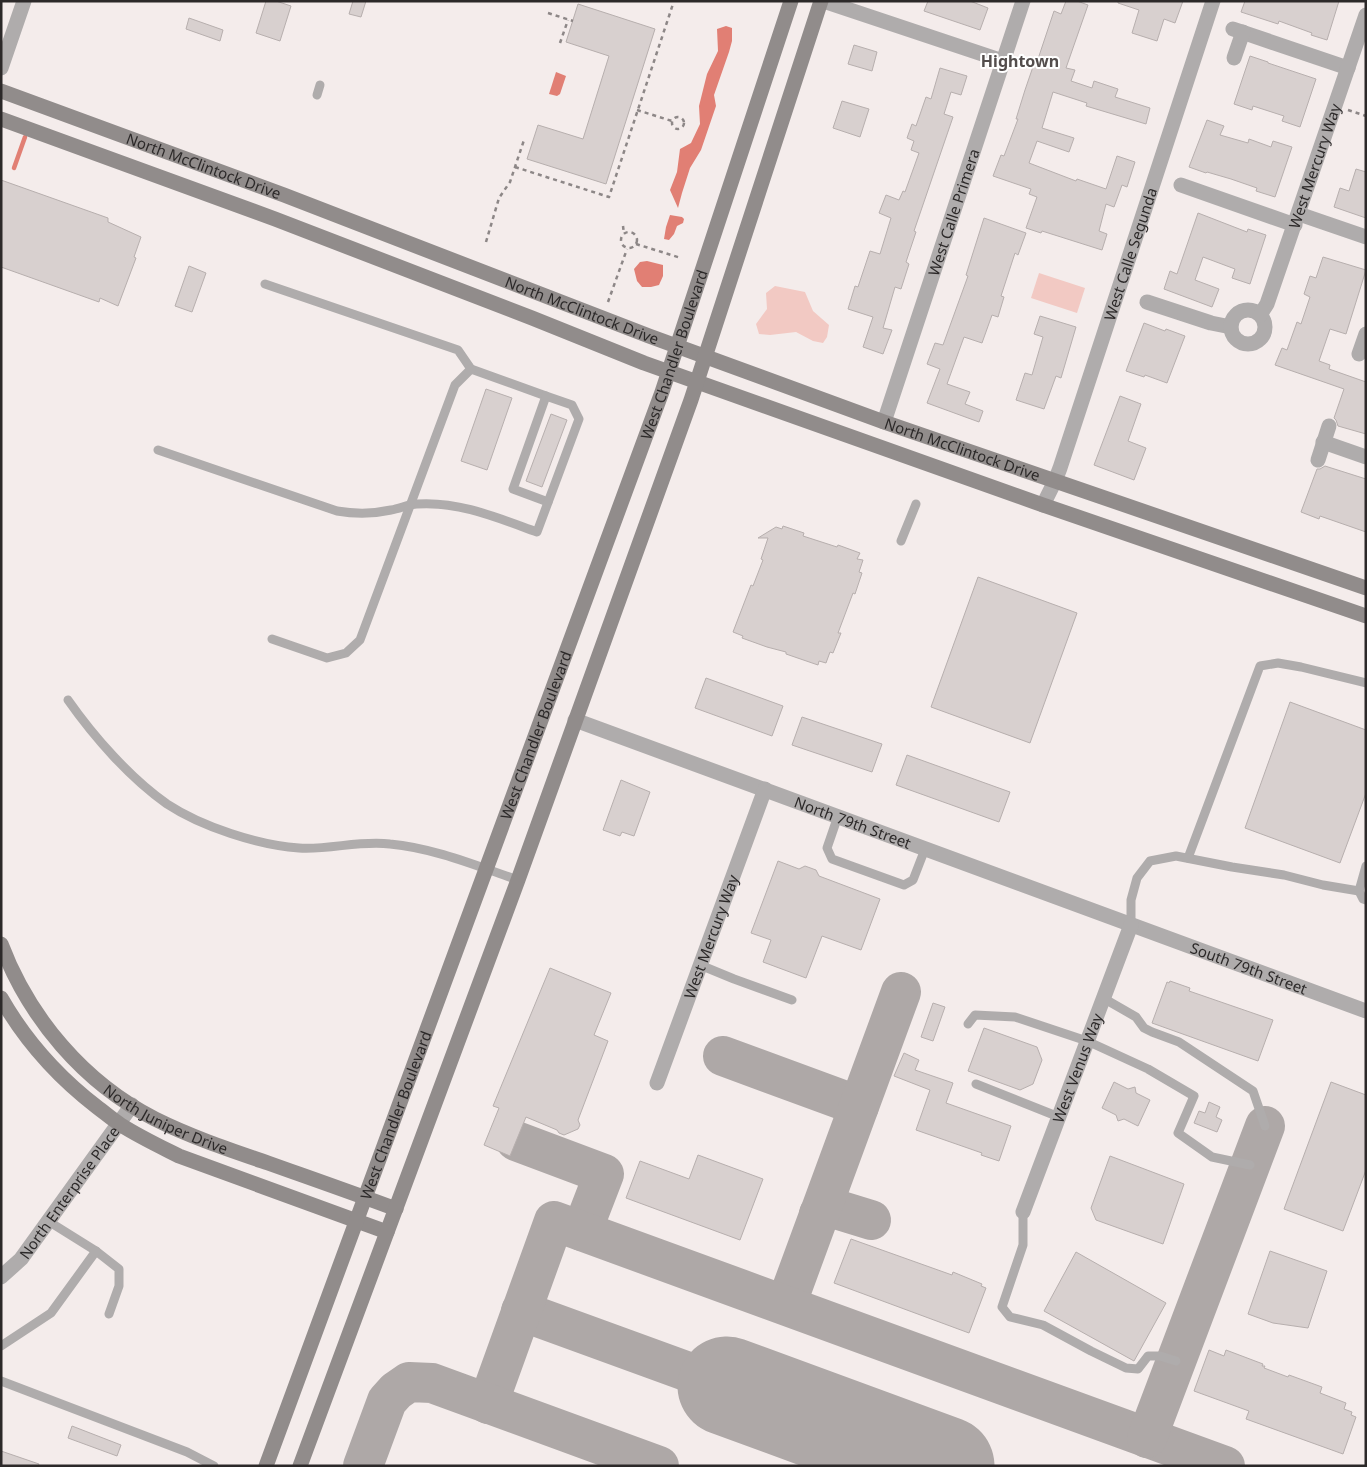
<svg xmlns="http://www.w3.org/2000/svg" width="1367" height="1467" viewBox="0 0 1367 1467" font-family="'Noto Sans',sans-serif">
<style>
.green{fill:#f2c9c3}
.water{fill:#e17f74}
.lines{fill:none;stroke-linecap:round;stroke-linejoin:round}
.stream{stroke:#e17f74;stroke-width:4.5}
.taxiway{stroke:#aea8a7;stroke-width:40}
.runway{stroke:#aea8a7;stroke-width:99}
.building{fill:#d8d0cf;stroke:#b7afae}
.path{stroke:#8d8787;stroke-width:2.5;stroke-dasharray:4 4;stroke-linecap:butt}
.lane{stroke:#afacac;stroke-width:9}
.street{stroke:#afacac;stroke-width:15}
.secondary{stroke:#918c8b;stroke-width:15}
.labels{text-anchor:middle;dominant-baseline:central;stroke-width:4;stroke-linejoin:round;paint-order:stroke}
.street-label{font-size:15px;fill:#2c2929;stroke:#fff}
.neighbourhood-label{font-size:16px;font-weight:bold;fill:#534d4c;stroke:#fff}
</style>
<rect width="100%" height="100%" fill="#f4eceb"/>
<g class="green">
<path d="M1039,273L1085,288L1077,313L1031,298Z"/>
<path d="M775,286L805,292L813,311L829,325L827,337L823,343L813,341L796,332L770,335L759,334L756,324L767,309L766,293Z"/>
</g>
<g class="water">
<path d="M726,26L732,28V41L729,52L714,95L716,106L701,150L690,168L682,193L678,208L670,190L677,172L680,149L691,143L700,124L699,106L707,74L718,51L717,29Z"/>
<path d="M556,72L566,76L560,94L557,96L549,94Z"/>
<path d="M670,215L682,217L684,219L683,223L677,226L674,234L669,240L664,239L666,227Z"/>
<path d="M647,261L663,265V276L659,285L651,287H642L637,281L634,269L640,262Z"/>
</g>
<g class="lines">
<path class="stream" d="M14,168L25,137"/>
<g class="taxiway">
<path d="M723,1056L859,1106"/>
<path d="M516,1141L604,1174L582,1231"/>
<path d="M819,1214L832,1208L871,1220"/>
<path d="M786,1305L901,992"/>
<path d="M521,1311L727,1386"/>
<path d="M488,1404L554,1221L1225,1466"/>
<path d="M1147,1438L1265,1126"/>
<path d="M363,1466L387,1401L396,1391L409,1382L432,1383L659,1466"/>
</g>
<path class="runway" d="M727,1386L945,1466"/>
</g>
<g class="building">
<path d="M266,1H276L291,6L280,41L256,33Z"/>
<path d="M353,1H366L361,17L349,14Z"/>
<path d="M928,1H970L988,8L980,30L924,11Z"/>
<path d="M1066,1H1077L1088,5L1066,68L1075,70L1071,81L1092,88L1094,81L1118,89L1115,97L1150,108L1146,124L1086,106L1087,103L1053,92L1042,128L1074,138L1069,152L1037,141L1029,163L1076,181L1077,179L1106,189L1117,156L1135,162L1127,187L1122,185L1114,207L1106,204L1099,231L1107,234L1102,250L1042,231L1041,233L1026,228L1037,197L1029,194L1031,189L993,176L1001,155L1004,156L1018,119H1016L1025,90L1036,58L1038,59L1054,11L1061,14Z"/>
<path d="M1118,1H1183L1175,23L1164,19L1157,41L1132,33L1139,10L1118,3Z"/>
<path d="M1245,1H1339L1327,40L1311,35L1312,33L1279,21L1278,24L1241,12Z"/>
<path d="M578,4L655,29L606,184L527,159L538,125L583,139L609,56L566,42Z"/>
<path d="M189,18L223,30L220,41L186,29Z"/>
<path d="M854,45L877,52L872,71L848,64Z"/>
<path d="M1250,56L1268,62V63L1316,79L1300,127L1282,121L1284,116L1253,106L1252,110L1234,104Z"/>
<path d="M940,68L967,76L961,95L951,92L944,114L953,117L914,231L916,232L906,262L909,264L901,289L895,287L883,328L892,330L883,354L863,347L873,317L848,309L855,286L858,287L870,251L880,254L891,218L879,213L886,195L899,200L903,191L905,192L919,153L911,150L914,141L907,138L912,124L916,126L926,97L931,99Z"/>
<path d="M842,101L869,109L860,137L833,128Z"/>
<path d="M1207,120L1224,126L1220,135L1248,143L1249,139L1271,147L1273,141L1292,147L1275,197L1256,191L1257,188L1231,179L1207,172L1206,173L1189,167Z"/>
<path d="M1356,169L1366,172V218L1334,207L1340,188L1349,191Z"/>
<path d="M1,180L108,218V222L141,237L134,257L136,258L118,306L100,298L99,302L1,267Z"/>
<path d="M1198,213L1247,232L1248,229L1266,235L1250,284L1232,278L1235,269L1203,257L1195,280L1219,289L1212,307L1164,289L1170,271L1177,274Z"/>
<path d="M984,218L1026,233L1018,255L1015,253L1001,296L1004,297L998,317L992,315L982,343L964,337L947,384L970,392L965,404L983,411L979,422L927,403L940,369L927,364L935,343L943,345L968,276L966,275Z"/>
<path d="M1323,257L1366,270L1346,334L1330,329L1319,361L1330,365L1329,369L1366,382V434L1338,426L1336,420L1334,418L1344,389L1275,365L1282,348L1287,350L1297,322L1301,324L1310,297L1304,294L1310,276L1316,278Z"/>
<path d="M189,266L206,273L192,312L175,306Z"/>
<path d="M1040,316L1076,327L1061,378L1056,376L1044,409L1016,400L1025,373L1032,375L1043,337L1034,334Z"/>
<path d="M1144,323L1165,331L1166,329L1185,336L1167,383L1145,375L1144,377L1126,371Z"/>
<path d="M486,389L512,398L487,470L461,461Z"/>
<path d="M1120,396L1141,404L1128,441L1146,448L1134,480L1094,465Z"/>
<path d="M551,414L567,420L542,487L526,481Z"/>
<path d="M1325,466L1366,479V532L1320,516L1319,519L1301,512L1317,469H1320Z"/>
<path d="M783,526L804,533L803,536L837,547L838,545L860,553L857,559L863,560L859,572L862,573L855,594L853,593L838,633H841L833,653L830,652L826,663L819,661L818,665L786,654V652L767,647L742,638L743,636L733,632L751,585L753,586L763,560L761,559L768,538H758L776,527L782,529Z"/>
<path d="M978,577L1077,613L1030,743L931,707Z"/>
<path d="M706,678L783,706L772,736L695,708Z"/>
<path d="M1290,702L1366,730V793L1340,863L1245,828Z"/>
<path d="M802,717L882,744L872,772L792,745Z"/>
<path d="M907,755L1010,792L999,822L896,785Z"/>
<path d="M621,780L650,792L634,836L622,832L620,836L603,830Z"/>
<path d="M778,861L799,869L805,866L816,870L819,876L880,899L861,950L822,936L806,978L763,962L771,940L751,933Z"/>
<path d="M550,968L611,993L594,1035L608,1041L578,1120L580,1125L578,1129L564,1135L559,1133L557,1130L526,1117L510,1156L484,1145L499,1108L493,1106Z"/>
<path d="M1170,981L1190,988L1189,991L1273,1020L1258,1061L1152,1023L1167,982L1169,983Z"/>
<path d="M933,1003L945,1007L933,1041L921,1037Z"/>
<path d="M984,1028L1037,1047L1042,1060L1033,1084L1020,1090L968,1071Z"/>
<path d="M904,1053L919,1060L915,1070L953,1083L946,1103L1011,1126L999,1161L981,1155L982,1153L916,1130L930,1090L894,1076Z"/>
<path d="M1114,1082L1128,1089L1135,1087L1136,1093L1150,1100L1138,1126L1124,1119L1118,1121L1116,1115L1102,1108Z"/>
<path d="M1331,1082L1366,1095V1170L1343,1231L1284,1209Z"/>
<path d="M1209,1102L1220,1107L1216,1117L1222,1120L1217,1132L1194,1123L1199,1111L1205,1113Z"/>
<path d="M698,1155L763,1179L740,1240L626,1198L640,1161L689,1179Z"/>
<path d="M1110,1156L1184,1184L1163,1244L1096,1220L1091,1208Z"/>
<path d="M851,1239L952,1275L953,1272L982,1284L981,1286L986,1288L969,1333L834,1283Z"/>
<path d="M1270,1251L1327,1271L1308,1328L1273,1323L1248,1314Z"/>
<path d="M1076,1252L1166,1303L1134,1361L1044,1311Z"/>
<path d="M1209,1350L1224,1356L1226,1350L1263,1364L1262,1366H1265L1264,1368L1288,1377L1289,1375L1322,1387L1320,1393L1346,1403L1344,1409L1352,1412L1351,1415L1356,1417L1343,1454L1246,1419L1249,1411L1194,1391Z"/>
<path d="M72,1426L121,1445L117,1456L68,1438Z"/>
<path d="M1,1451L39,1464L38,1466H1Z"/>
</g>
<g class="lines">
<g class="path">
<path d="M548,13L573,21"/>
<path d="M560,43L568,20"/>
<path d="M637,110L672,121"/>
<path d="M1348,110L1366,116"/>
<circle cx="678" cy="123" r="6"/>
<path d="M515,167L609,197L673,4"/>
<path d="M623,226L624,234"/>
<circle cx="629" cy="240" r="8"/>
<path d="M486,242L499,198L510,182L524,140"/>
<path d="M636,244L681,258"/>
<path d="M608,302L627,249"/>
</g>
<g class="lane">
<path d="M317,95L320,85"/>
<path d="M265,284L458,350L471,369L546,396L513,489L548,502"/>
<path d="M158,450L337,511C355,514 373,514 391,510C400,509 408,504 417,504C459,501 498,518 537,532L579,419L572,405L546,396"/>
<path d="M901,541L916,504"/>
<path d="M272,639L327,658L346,653L360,640L455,385L471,369"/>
<path d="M68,700C94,737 130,778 167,804C202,827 258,845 299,848C330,850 360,840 390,844C434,848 477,866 518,880"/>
<path d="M838,816L827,848L832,859L904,885L913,880L925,849"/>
<path d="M1188,858L1260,666L1278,663L1301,667L1366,683"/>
<path d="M1366,866L1359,891L1363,899L1366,900"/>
<path d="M1131,925V900L1137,878L1150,861L1176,856L1232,867L1284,875L1323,885L1359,891"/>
<path d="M700,965L734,979L792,1000"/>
<path d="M1103,998L1136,1017L1144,1028L1152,1032L1179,1042L1253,1091L1265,1126"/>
<path d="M968,1024L975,1015L1015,1017L1087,1041L1148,1069L1194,1096L1178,1133L1212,1157L1250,1165"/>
<path d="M976,1084L1059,1117"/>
<path d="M1023,1212V1245L1002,1307L1010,1317L1043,1325L1091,1351L1126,1368L1138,1369L1148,1356H1160L1176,1361"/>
<path d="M96,1251L119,1269V1286L109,1314"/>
<path d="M1,1346L51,1313L96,1251L48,1221"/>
<path d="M1,1381L187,1452L214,1466"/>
</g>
<g class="street">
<path d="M823,1L1003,61"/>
<path d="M1233,29L1348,68"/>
<path d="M1234,58L1243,32"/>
<path d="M1,68L24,1"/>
<path d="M1181,185L1295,225"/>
<path d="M1299,214L1366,237"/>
<path d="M1147,302L1211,323L1231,327"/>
<circle cx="1248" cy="327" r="17"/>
<path id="s1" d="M1260,315L1267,304L1366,15"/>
<path d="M1359,354L1366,334"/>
<path id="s2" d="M884,422L1023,1"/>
<path d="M1323,442L1366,457"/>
<path d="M1318,460L1329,426"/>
<path id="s3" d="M1043,505L1055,481L1060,468L1213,1"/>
<path id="s4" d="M575,720L1366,1011"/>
<path id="s5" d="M657,1083L765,789"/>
<path id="s6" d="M1023,1212L1131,925"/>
<path id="s7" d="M1,1277L21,1259L132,1105"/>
</g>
<g class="secondary">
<path id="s8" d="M1,91L284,195L649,336L884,422L1366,588"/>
<path d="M1,119L275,219L532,318L644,363L1043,505L1366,616"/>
<path id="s9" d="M1,944C29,1018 84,1083 155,1119C191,1137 230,1150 268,1163C310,1178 353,1193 396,1209"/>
<path d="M1,998C25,1040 58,1077 97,1107C105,1113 113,1120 121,1125C140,1137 159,1146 179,1156L387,1232"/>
<path id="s10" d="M266,1466L662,392L791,1"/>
<path d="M300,1466L518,880L691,400L821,1"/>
</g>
</g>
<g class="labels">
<g class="street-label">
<text stroke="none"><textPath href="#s8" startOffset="216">North McClintock Drive</textPath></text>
<text stroke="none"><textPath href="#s1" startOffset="159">West Mercury Way</textPath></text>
<text stroke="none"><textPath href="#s2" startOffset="221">West Calle Primera</textPath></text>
<text stroke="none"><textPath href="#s3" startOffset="266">West Calle Segunda</textPath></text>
<text stroke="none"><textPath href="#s8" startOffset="621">North McClintock Drive</textPath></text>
<text stroke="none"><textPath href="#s10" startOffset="1184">West Chandler Boulevard</textPath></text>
<text stroke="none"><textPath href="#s8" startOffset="1026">North McClintock Drive</textPath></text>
<text stroke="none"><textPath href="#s10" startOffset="779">West Chandler Boulevard</textPath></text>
<text stroke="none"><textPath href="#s4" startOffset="296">North 79th Street</textPath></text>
<text stroke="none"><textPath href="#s5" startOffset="156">West Mercury Way</textPath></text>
<text stroke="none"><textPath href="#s4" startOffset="718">South 79th Street</textPath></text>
<text stroke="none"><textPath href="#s6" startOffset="154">West Venus Way</textPath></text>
<text stroke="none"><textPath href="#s10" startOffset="374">West Chandler Boulevard</textPath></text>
<text stroke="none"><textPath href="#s9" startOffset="248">North Juniper Drive</textPath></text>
<text stroke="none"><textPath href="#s7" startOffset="109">North Enterprise Place</textPath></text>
</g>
<g class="neighbourhood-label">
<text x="1020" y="61">Hightown</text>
</g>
</g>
<rect width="1367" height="1467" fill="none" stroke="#2c2929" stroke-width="5"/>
</svg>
